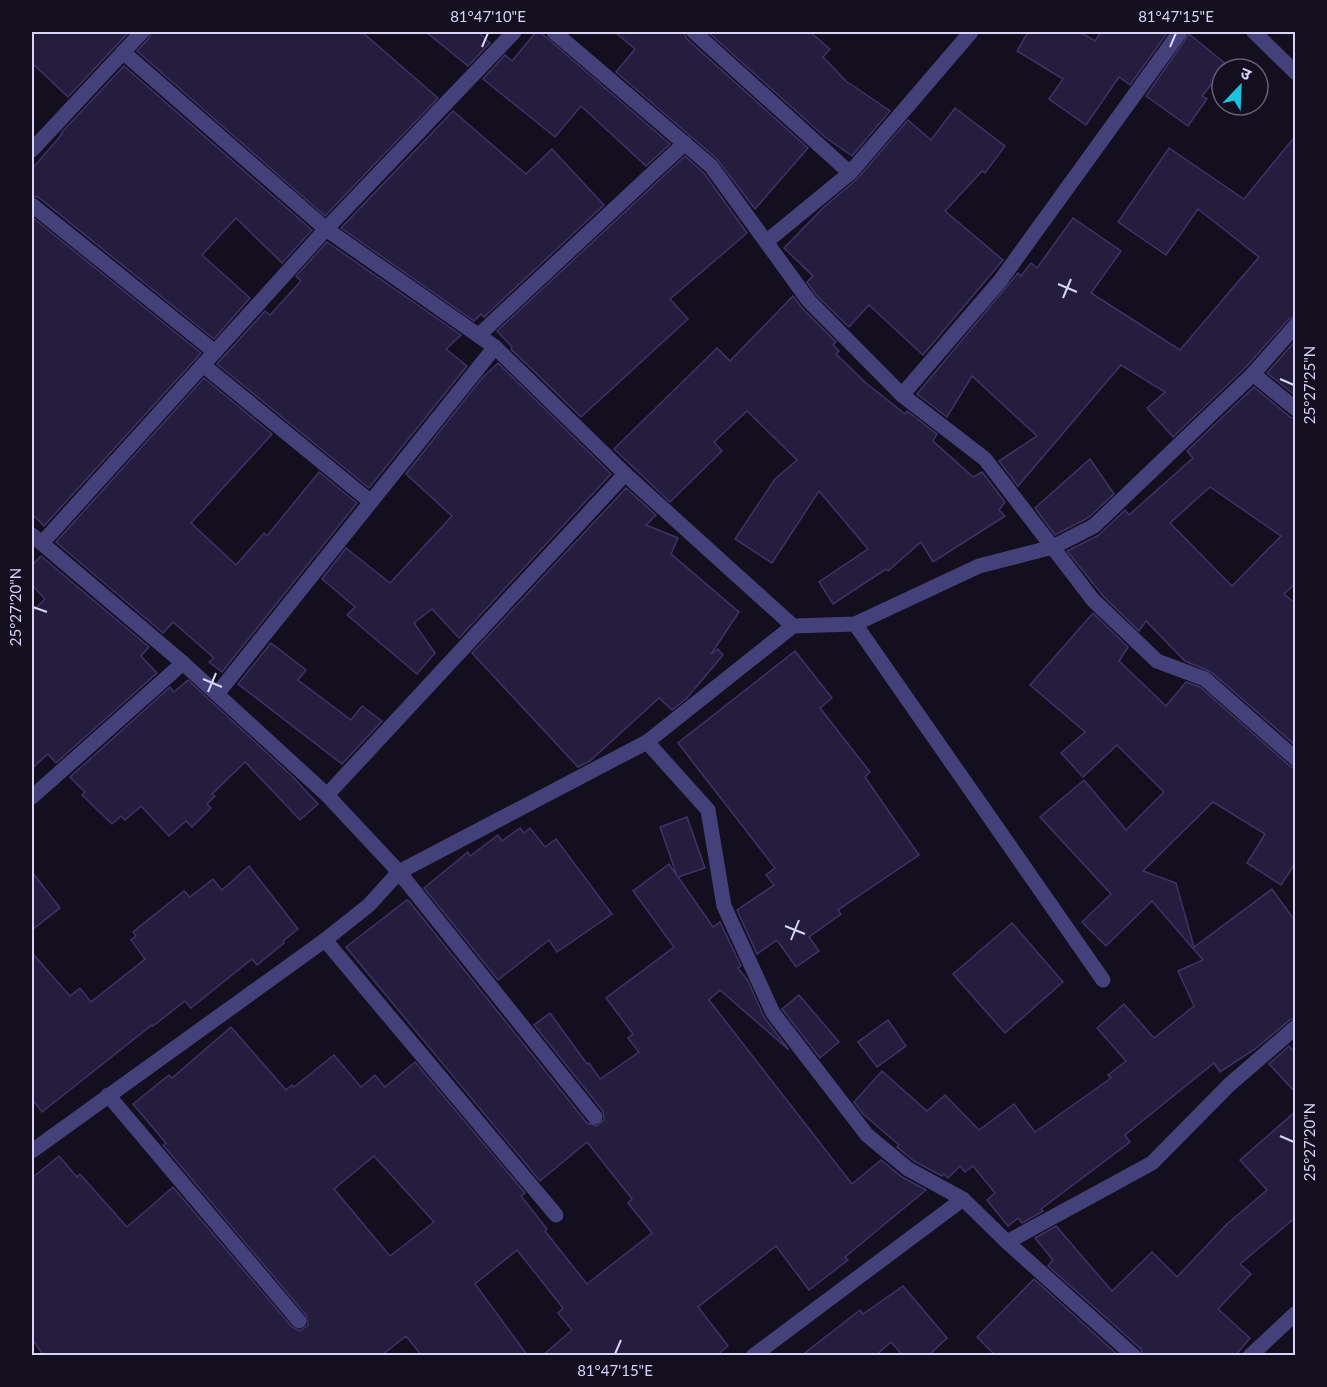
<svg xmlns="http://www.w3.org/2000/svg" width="1327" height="1387" viewBox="0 0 1327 1387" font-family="Lato,'Noto Sans Devanagari',sans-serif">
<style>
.building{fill:#251d3e;stroke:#3f3267;stroke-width:1.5;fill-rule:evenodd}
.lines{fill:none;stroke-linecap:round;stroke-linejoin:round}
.minor{stroke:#444079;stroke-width:15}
.ticks{fill:none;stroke:#d9d3fa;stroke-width:2}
.neatline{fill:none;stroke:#d9d3fa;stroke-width:2}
.ticks-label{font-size:15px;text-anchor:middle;fill:#d9d3fa}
</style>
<rect width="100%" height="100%" fill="#130f1f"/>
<g class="building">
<path d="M32,32H129L68,97L32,63Z"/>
<path d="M151,32H362L438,98L325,216L137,51L149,38Z"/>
<path d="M426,32H478L490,43L468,66Z"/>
<path d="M536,32H539L546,37L670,144L646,166L581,106L555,137L483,79L505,55L512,61Z"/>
<path d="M615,32H684L687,39L808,148L755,209L717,159L616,72L635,49Z"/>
<path d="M708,32H810L830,49L823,57L846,81L890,111L852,156L825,137Z"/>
<path d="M1028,32H1080L1095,41L1101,32H1168L1130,85L1119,77L1086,125L1049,99L1063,79L1017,51Z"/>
<path d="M1189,34L1227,65L1202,96L1207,99L1188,126L1146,96Z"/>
<path d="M124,66L312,230L282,263L236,218L202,255L250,298L214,339L38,197L32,196V169L62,134L61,133Z"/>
<path d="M955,108L1005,146L985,173L982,171L945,211L1003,260L923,355L869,305L849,327L816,295L807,282L813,276L784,248L824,207L857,179L908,120L931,140Z"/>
<path d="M453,111L526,174L552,149L604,205L484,317L481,314L474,321L341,228Z"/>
<path d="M1296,135V316L1289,319L1246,367L1173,437L1147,408L1165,392L1121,365L1018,486L999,461L1037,436L972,376L947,417L917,394L1018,273L1021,276L1031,263L1037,268L1073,218L1121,251L1091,293L1180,350L1259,257L1198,209L1166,255L1118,222L1169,148L1244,199Z"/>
<path d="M685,156L704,173L747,233L670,299L688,319L581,417L511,349L512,347L497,331Z"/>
<path d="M32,217L201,353L44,526L32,514Z"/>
<path d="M327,242L461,335L446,349L467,366L369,488L217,364L265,311L270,315L301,281L296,276Z"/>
<path d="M793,296L802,308L836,342L833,345L839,351L836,354L866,383L905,414L907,411L937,434L933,441L973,477L982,472L1005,502L999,510L1005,516L933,562L921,542L888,571L886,569L833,604L819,582L868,549L819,491L772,563L735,539L775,479L797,460L747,411L714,442L722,451L670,502L614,449L717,348L730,361Z"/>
<path d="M1296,340V396L1267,373Z"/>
<path d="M498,363L611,474L459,638L432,609L414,623L435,653L417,674L347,615L355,607L322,579L346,548L390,583L452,516L406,474L482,378Z"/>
<path d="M204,378L272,434L191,523L236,565L264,533L267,536L319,472L357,503L222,672L209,662L214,658L173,622L163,633L56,542Z"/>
<path d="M1254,387L1290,417L1296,419V583L1284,594L1296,604V746L1211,672L1185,661L1146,621L1139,631L1104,597L1067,551L1099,535L1125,510L1129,515L1193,458L1187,451ZM1210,487L1281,536L1232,586L1170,523Z"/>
<path d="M1090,459L1114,494L1088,518L1055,535L1035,508Z"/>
<path d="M626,488L656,515L646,525L678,538L671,554L739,612L711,654L718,649L723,655L686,699L672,710L659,698L590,761L578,767L472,653Z"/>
<path d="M41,556L149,647L141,656L157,673L56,763L48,754L32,768V612L45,599L32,585V565Z"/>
<path d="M1093,613L1128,647L1119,661L1166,706L1186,682L1200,687L1290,766L1296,769V862L1281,885L1247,863L1265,834L1213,802L1143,871L1176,883L1194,947L1272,889L1296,922V1017L1290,1020L1255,1049L1220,1072L1214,1063L1125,1135L1130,1142L1041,1209L1043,1211L1022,1223L1018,1218L1008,1226L987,1200L995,1193L973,1166L965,1172L960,1166L948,1178L944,1174L942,1176L914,1161L897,1147L899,1145L863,1114L854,1102L882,1071L927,1111L945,1095L979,1130L1014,1104L1035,1132L1111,1078L1108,1075L1126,1061L1097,1028L1124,1004L1154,1038L1194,1006L1178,971L1203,960L1152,901L1106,946L1082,922L1111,894L1040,817L1084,780L1126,830L1164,792L1117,745L1083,777L1061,753L1085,732L1030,685Z"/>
<path d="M271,643L306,670L298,680L351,720L362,706L382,721L342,764L238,684Z"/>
<path d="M795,651L832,698L820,708L870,772L865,777L919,855L838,910L841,914L809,937L819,951L796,967L777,940L757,954L737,910L774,885L766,875L775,868L678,743Z"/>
<path d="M188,680L293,777L318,804L300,820L245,762L212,794L215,796L207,804L211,808L192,827L186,821L169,836L141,806L125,820L121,816L112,824L82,795L85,792L70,777L170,687L174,692Z"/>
<path d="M687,817L705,868L678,877L713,927L720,922L741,966L738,968L748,981L764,1017L789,1050L720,990L709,1000L852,1184L881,1160L902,1177L926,1190L845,1257L848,1260L809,1290L776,1246L698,1307L728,1346L716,1356H542L572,1330L558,1313L563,1308L517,1250L475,1284L528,1356H422L406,1336L381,1356H44L32,1339V1178L59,1156L77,1177L80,1174L127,1227L173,1187L292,1327L300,1331L308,1325L306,1315L163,1145L166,1143L133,1104L169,1075L172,1078L231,1027L286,1090L292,1085L294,1087L334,1055L361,1087L375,1075L385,1087L415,1062L525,1193L521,1196L547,1229L545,1231L587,1284L652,1233L628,1203L632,1199L587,1142L540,1181L346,947L407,900L409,901L587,1123L597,1126L604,1120L603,1111L534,1025L550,1013L587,1064L589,1063L600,1079L639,1052L628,1038L633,1034L606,998L674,947L633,891L669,864L677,876L660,827ZM374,1156L434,1222L390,1256L334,1189Z"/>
<path d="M520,828L524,833L530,828L545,847L556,839L612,914L557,952L549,940L498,980L424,888L468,852L470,856L498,835L502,841Z"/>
<path d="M249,866L298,929L283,941L284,943L257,965L252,959L191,1008L185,1001L153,1026L152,1025L42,1112L32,1099V953L70,996L80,988L91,1002L145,959L131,940L136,936L133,932L184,891L190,897L213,879L222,890Z"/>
<path d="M32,872L60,908L32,930Z"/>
<path d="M1012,923L1063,982L1005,1033L953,974Z"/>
<path d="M799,995L839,1042L820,1058L782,1009Z"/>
<path d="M888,1020L906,1046L877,1067L858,1042Z"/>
<path d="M1289,1046L1296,1054V1093L1269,1064Z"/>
<path d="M1296,1111V1217L1240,1264L1251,1274L1218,1309L1250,1338L1235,1356H1143L1141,1349L1048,1266L1053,1260L1035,1238L1056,1226L1112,1291L1152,1252L1177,1277L1227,1224L1267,1190L1240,1160Z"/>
<path d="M1034,1279L1119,1356H996L977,1337Z"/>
<path d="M903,1286L947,1338L928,1356H903L891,1342L875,1356H801L860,1310L863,1314Z"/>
</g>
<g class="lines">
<g class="minor">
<path d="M554,32L711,166L809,301L902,395L985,459L1093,600L1157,661L1205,679L1296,759"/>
<path d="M694,32L850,173"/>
<path d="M1254,32L1296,73"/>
<path d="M123,52L326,229L495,347L625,474L793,626"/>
<path d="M32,150L142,32"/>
<path d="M32,205L215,352"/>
<path d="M766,242L850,173L971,32"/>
<path d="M479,335L685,143"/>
<path d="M203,365L371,502"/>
<path d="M1253,374L1296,409"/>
<path d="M902,395L1000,281L1180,32"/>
<path d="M32,535L183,663L327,795L399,872L595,1117"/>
<path d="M42,543L326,229L514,32"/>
<path d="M855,624L1103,980"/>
<path d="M217,694L495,347"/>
<path d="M647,742L708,810L724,906L773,1013L867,1135L908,1169L963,1199L1007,1242L1134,1356"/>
<path d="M327,795L625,474"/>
<path d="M32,797L183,663"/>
<path d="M325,940L556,1215"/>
<path d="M108,1095L299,1321"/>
<path d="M32,1151L325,940L369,905L399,872L647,742L793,626L855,624L979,566L1053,547L1094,526L1253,374L1296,325"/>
<path d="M1007,1242L1152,1163L1229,1085L1296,1027"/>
<path d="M753,1356L963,1199"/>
<path d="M1250,1356L1296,1313"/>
</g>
</g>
<path class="ticks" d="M482,47L488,33M1170,47L1176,33M1058,284L1077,292M1063,298L1071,279M1280,379L1294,385M33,607L47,612M203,679L222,687M208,692L216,673M785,926L805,934M791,940L799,920M1280,1136L1294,1142M615,1354L621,1340"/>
<rect width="1327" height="1387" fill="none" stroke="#130f1f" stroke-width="66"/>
<g transform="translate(1240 87) rotate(23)"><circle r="28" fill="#130f1f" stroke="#625d77" stroke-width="1.5"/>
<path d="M0-4.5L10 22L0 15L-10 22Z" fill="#1ac3de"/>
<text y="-9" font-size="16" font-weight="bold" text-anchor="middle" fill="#d9d3fa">उ</text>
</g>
<rect x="33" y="33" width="1261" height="1321" class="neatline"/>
<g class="ticks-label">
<text x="488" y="22">81°47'10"E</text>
<text x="1176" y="22">81°47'15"E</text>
<text transform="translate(1310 385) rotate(-90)" y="5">25°27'25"N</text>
<text transform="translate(16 607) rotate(-90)" y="5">25°27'20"N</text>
<text transform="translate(1310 1142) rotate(-90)" y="5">25°27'20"N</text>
<text x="615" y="1376">81°47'15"E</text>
</g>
</svg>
